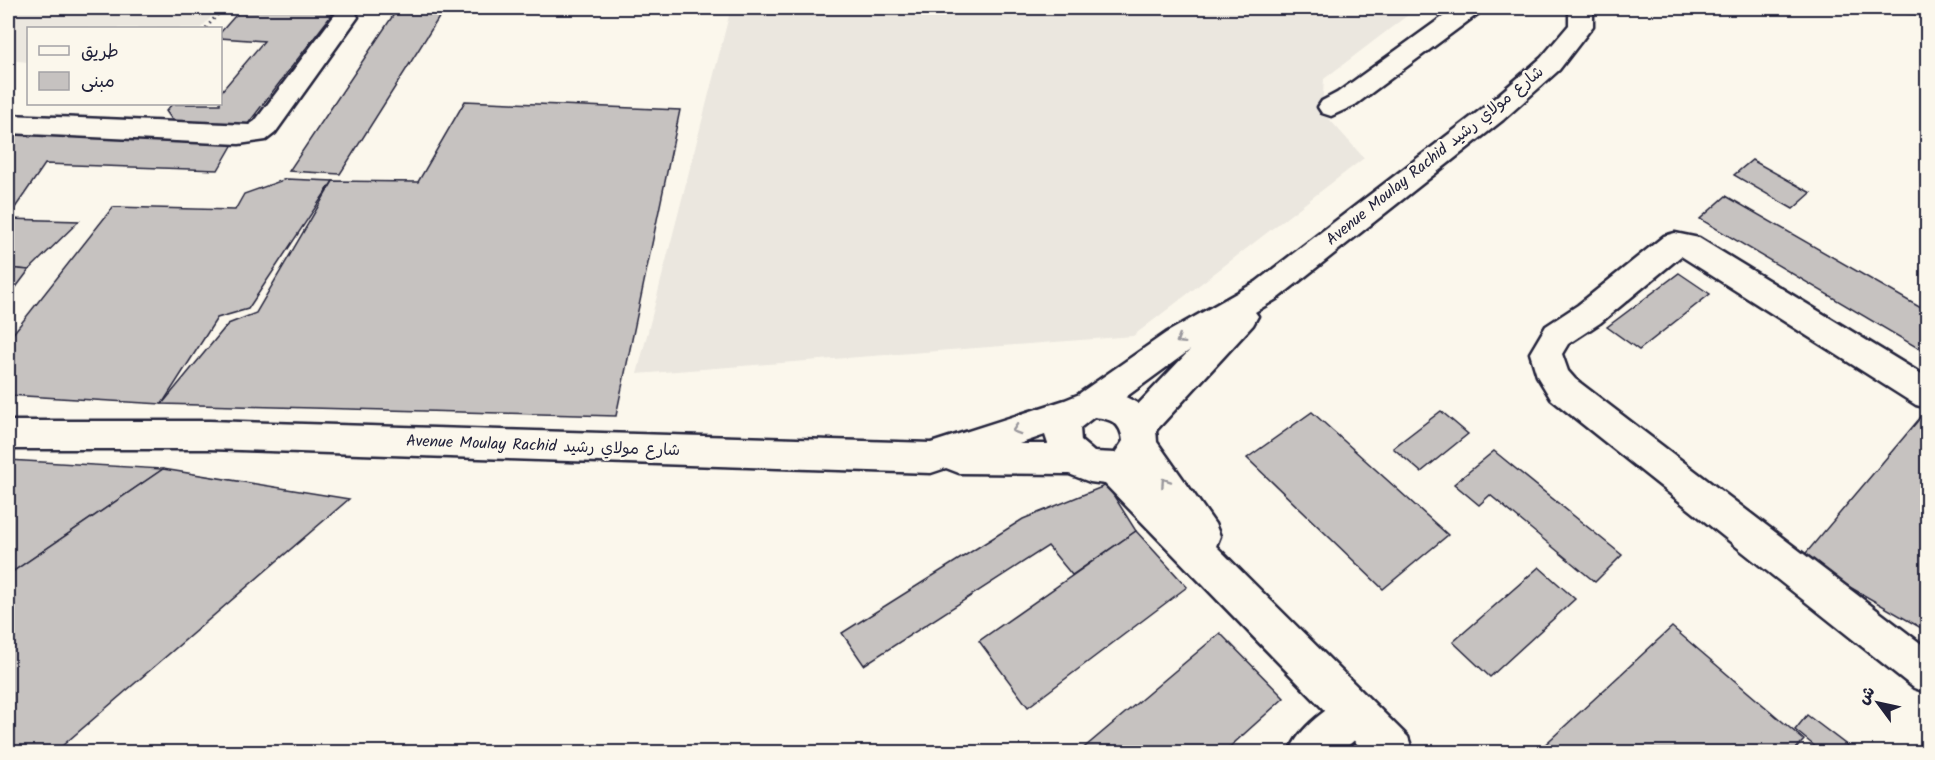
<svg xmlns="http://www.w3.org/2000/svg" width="1935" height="760" viewBox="0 0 1935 760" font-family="Kalam,'Playpen Sans Arabic',sans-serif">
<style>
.built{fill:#ebe7df}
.building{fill:#c6c2c0;stroke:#22223b;stroke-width:1.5}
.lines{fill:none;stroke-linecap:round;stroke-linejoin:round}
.minor-casing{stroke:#22223b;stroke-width:5}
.major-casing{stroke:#22223b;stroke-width:5}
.path{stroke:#22223b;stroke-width:3;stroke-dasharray:1.5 4;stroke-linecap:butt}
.minor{fill:#fbf7ec;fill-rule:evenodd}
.major{fill:#fbf7ec;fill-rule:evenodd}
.oneway{stroke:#99979c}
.labels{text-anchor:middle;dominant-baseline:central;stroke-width:5;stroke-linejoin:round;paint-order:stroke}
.street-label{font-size:16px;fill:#22223b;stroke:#fbf7ec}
</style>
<rect width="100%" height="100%" fill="#fbf7ec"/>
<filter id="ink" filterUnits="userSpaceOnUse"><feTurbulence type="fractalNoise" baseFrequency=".0167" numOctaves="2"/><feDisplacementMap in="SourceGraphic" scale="12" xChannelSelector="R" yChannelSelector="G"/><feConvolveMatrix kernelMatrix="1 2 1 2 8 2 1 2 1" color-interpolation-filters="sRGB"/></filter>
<g filter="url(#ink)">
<g class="built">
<path d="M8,8H219L201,28H28V62L8,60Z"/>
<path d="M731,8H1417L1324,79L1322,111L1364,158L1133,336L637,374Z"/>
</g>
<g class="building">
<path d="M242,8H337L244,129L175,124L166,111L172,104H220V93L264,41L220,38V33Z"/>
<path d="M398,8H445L340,174L289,171Z"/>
<path d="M1860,8H1928V16Z"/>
<path d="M465,101L680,110L616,416L162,404L228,324L256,313L333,181L418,182Z"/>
<path d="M8,133L233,144L218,170L45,164L8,218Z"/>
<path d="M1752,160L1811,193L1793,209L1734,175Z"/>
<path d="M286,179L333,181L248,309L217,318L162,404L8,395V340L113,207L235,210L244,194Z"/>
<path d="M1726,196L1928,312V354L1700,219Z"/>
<path d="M8,219L79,221L29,270L8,268Z"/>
<path d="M8,268L29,270L8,298Z"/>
<path d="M1679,273L1710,294L1639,350L1607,327Z"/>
<path d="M1441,411L1468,434L1421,472L1393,448Z"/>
<path d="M1312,412L1448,535L1383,589L1247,458Z"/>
<path d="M1921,417L1928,420V632L1801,559Z"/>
<path d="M1494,451L1622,555L1595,582L1490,495L1479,505L1454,484Z"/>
<path d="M8,460L163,469L8,575Z"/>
<path d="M163,469L349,499L55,752H8V575Z"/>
<path d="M1107,485L1136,531L1072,575L1048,546L864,665L842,633L1023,519Z"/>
<path d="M1136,531L1187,587L1028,707L979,641Z"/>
<path d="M1539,567L1575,599L1490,677L1453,642Z"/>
<path d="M1672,627L1804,740L1793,752L1538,751Z"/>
<path d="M1220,633L1284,698L1224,752H1079Z"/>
<path d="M1807,715L1849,747L1845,752H1822L1795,730Z"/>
</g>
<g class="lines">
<g class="minor-casing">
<g id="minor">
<path d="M1455,8H1482L1479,13L1355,105L1331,116L1322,113L1318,107L1322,101L1337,93Z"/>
<path d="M1569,8H1593V26L1559,70L1503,120L1278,298L1255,312L1258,316L1253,325L1151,436L1139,440L1127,436L1122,426L1127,416L1190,350L1104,413L1092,417L1080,413L1075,403L1080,393L1166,333L1256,282L1483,108L1541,58L1569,25Z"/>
<path d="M346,9L355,12L358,17L275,133L266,140L239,144L8,133V115L249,125L255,121L337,12Z"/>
<path d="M1675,233L1699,238L1928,378V408L1916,405L1681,256L1600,323L1568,344L1562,354L1568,371L1575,379L1928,649V693L1914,688L1551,399L1537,376L1530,353L1546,326L1578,305L1664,236Z"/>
<path d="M1354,694L1368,700L1374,714L1368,728L1341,752H1290C1297,729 1332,703 1354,694Z"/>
</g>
</g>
<g class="major-casing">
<path id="major" d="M1092,389C1124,393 1157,404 1157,442L1215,524L1220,536L1216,546L1408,737L1413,752H1365L1105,484L1090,482L1069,474L959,473L946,468L931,473L209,449H8V421H209L931,443L1065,400ZM1094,417C1111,419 1121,422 1123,441L1115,453L1094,452L1081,441L1080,428ZM1045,435L1048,444H1019Z"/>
</g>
<path class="path" d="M206,28L223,8"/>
<use href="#minor" class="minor"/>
<use href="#major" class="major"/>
</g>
<defs><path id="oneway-chevron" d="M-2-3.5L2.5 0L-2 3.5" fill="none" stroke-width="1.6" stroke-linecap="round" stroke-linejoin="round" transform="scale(1.5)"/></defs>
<g class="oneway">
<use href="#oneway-chevron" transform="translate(1180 340) rotate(148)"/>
<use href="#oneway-chevron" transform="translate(1016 430) rotate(162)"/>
<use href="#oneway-chevron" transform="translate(1165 482) rotate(-124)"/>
</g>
</g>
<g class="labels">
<g class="street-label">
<text transform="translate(1435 156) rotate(-39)">Avenue Moulay Rachid شارع مولاي رشيد</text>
<text transform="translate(543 446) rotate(2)">Avenue Moulay Rachid شارع مولاي رشيد</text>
</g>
</g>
<rect width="1935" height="760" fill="none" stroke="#fbf7ec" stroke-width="30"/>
<rect x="15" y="15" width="1905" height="730" fill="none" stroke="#22223b" stroke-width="2" filter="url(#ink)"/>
<rect x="27" y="27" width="195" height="78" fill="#fbf7ec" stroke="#a4a2a5" stroke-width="1.5"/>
<rect x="39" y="46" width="30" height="9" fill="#fbf7ec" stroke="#a4a2a5" stroke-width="1.5"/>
<text x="81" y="57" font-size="18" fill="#22223b">طريق</text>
<rect x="39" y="72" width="30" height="18" fill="#c6c2c0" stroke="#a4a2a5" stroke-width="1.5"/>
<text x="81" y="87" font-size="18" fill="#22223b">مبنى</text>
<g transform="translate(1878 703) rotate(303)" stroke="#fbf7ec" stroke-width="4.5" paint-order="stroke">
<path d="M0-4.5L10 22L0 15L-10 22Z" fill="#22223b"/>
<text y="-9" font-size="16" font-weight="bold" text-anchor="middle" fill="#22223b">ش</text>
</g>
</svg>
